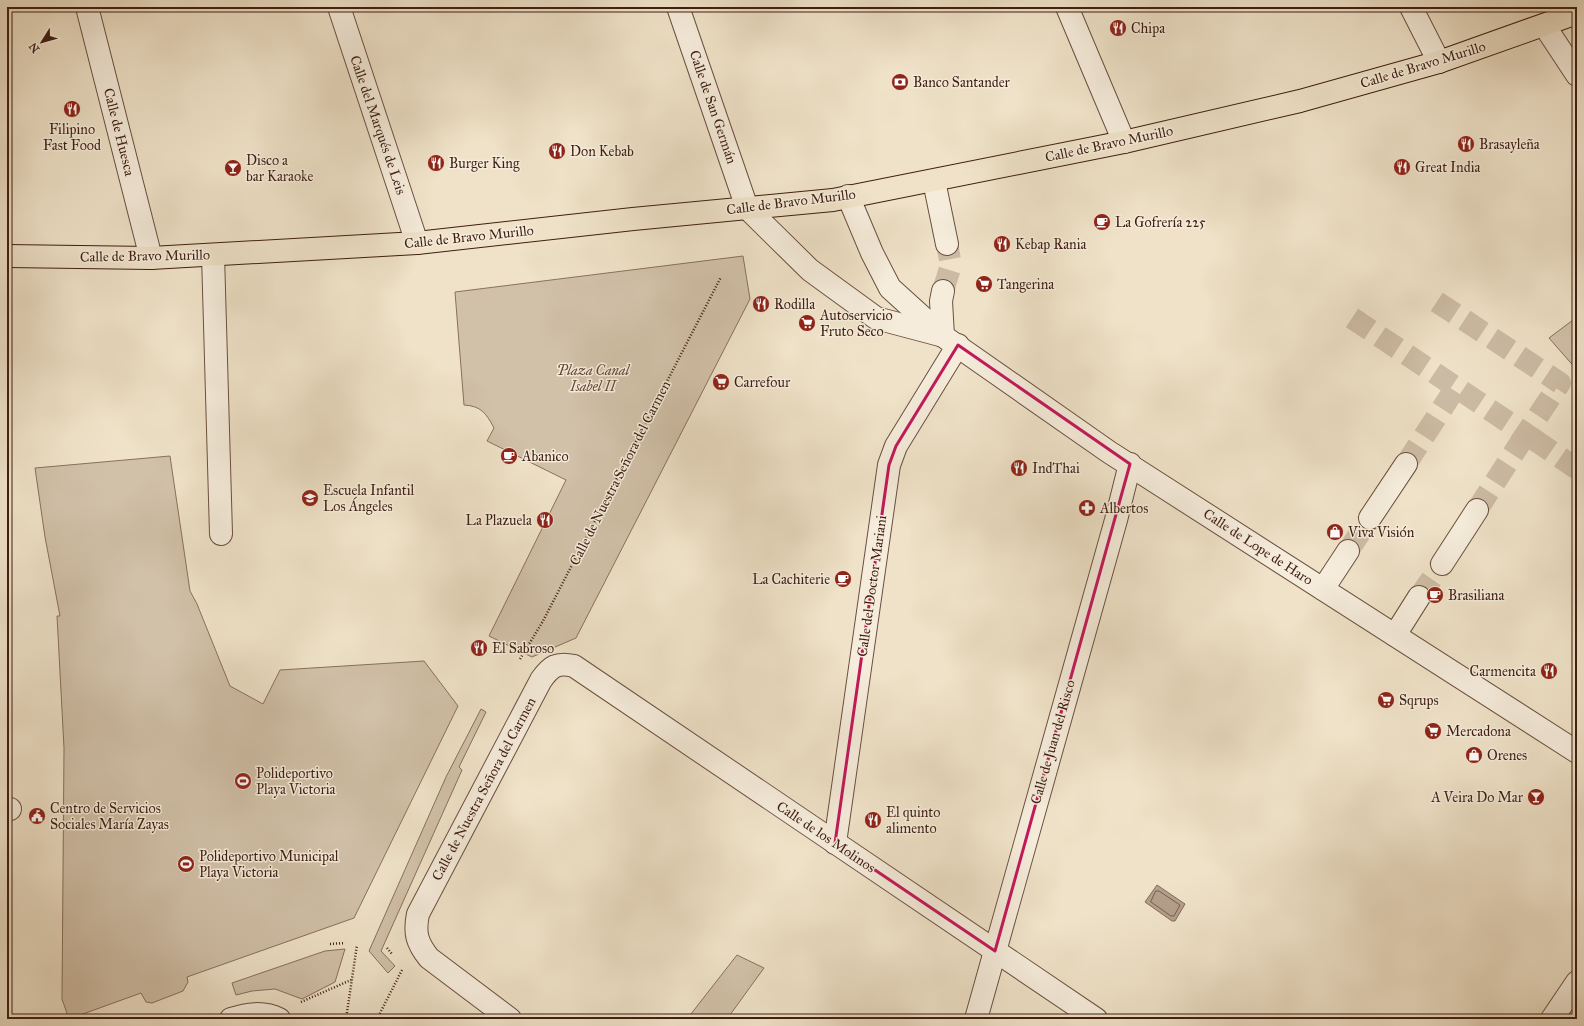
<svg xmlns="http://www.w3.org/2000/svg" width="1584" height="1026" viewBox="0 0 1584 1026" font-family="'IM FELL Great Primer',serif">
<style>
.green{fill:#d1c1a9;stroke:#88705e}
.water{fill:#b39f8a;stroke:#856b5a}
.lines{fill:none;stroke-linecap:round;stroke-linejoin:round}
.shore{stroke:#795e4e;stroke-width:1}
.minor-tunnel{stroke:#ccbba4;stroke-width:22;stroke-dasharray:22 11;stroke-linecap:butt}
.minor-casing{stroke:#6b4f40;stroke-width:24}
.major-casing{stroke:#3f1e12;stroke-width:24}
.path{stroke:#3f1e12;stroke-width:2.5;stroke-dasharray:1 2;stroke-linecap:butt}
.minor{stroke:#f5ecdb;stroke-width:22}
.major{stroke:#efe2c8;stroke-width:22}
.marked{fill:none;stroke:#c2185b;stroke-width:3;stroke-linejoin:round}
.labels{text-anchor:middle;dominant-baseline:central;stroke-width:3;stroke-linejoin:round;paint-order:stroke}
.poi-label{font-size:14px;fill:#3f1e12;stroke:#f5ecdb;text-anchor:start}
.street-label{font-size:14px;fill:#3f1e12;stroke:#f5ecdb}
.park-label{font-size:14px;font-style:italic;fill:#644738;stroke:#f5ecdb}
</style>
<rect width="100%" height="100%" fill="#efe2c8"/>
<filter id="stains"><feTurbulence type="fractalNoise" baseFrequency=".005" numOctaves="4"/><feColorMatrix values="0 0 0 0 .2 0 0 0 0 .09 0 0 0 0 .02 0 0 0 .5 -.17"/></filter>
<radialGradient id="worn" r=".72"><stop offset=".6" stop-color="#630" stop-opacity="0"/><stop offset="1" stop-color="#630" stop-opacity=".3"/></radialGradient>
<g class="green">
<path d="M743,256L750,299L576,638L532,657L489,636L566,480L487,441L494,428C486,413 481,406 464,405L455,292Z"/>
<path d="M1577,317V370L1549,338Z"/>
<path d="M170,456L190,591L197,604L230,686L263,704L280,670L424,661L458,706L354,918L187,977L188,982L183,991L152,1003L146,1002L141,993L69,1019L62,999L64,748L57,616H60L45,537L35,468Z"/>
<path d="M481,709L486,712L459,767L462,770L381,951L395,966L388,973L369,951L446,777Z"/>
<path d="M345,949L335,982L302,999L275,989L252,991L236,995L232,983L325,951Z"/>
<path d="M737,955L764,968L727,1019H687Z"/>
</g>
<path class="water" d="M1157,885L1185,904L1175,921H1172L1145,902Z"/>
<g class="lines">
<path class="shore" d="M1156,891H1159L1180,905L1174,916H1171L1151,902Z"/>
<g class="minor-tunnel">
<path d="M943,291L951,265L947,244"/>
<path d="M1352,318L1526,434L1560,383L1434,300"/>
<path d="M1406,464L1456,387"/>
<path d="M1477,510L1526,434L1577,469"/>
<path d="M1348,551L1370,518"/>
<path d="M1419,597L1442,564"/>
</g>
<g class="minor-casing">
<g id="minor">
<path d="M87,7L151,258"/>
<path d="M339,7L417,243"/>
<path d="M678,7L747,208L810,270L876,318L940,335"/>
<path d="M1067,7L1124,142"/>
<path d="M1411,7L1439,62"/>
<path d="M1544,25L1577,75"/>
<path d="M934,181L947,244"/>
<path d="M848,196L872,253L890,288L943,336L1109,452L1577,752"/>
<path d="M213,255L221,534"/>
<path d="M943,336L941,301L943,291"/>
<path d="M1370,518L1406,464"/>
<path d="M1442,564L1477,510"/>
<path d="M1323,589L1348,551"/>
<path d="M1395,635L1419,597"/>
<path d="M7,809H10"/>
<path d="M835,843L889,465L896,446L958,345"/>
<path d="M231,1019C247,1014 263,1011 279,1019"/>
<path d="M510,1019L429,958C417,943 414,933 418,914L541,680C551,666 557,662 574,666L1096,1019"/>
<path d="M976,1019L1116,520L1130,464"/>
<path d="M1552,1019L1577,982"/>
</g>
</g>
<g class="major-casing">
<path id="major" d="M7,256L151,258L417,243L633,219L833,200L1124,142L1300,101L1439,62L1577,13"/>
</g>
<g class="path">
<path d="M520,659L543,621L721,277"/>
<path d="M330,944L345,943"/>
<path d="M387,948L392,954"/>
<path d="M301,1002L351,980"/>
<path d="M346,1019L357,945"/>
<path d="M377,1019L402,970"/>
</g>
<use href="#minor" class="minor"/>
<use href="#major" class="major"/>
</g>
<path class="marked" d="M958,345L1130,464L995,951L835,843L889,465L896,446Z"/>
<defs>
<g id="restaurant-disc" transform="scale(0.9)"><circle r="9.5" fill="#8f2418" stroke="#f5ecdb"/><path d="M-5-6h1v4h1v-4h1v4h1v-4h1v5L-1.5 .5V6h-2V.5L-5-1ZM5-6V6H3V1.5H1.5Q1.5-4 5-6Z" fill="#fff"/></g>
<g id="bank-disc" transform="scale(0.9)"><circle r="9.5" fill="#8f2418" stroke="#f5ecdb"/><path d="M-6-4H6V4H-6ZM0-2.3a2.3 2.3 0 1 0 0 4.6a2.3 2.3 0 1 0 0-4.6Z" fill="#fff"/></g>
<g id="bar-disc" transform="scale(0.9)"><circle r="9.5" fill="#8f2418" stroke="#f5ecdb"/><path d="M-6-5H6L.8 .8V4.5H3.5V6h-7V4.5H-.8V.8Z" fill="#fff"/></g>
<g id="cafe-disc" transform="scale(0.9)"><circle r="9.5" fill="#8f2418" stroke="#f5ecdb"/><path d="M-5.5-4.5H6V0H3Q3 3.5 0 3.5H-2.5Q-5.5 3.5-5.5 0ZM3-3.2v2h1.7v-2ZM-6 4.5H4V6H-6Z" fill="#fff"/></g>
<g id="supermarket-disc" transform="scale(0.9)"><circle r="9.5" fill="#8f2418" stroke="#f5ecdb"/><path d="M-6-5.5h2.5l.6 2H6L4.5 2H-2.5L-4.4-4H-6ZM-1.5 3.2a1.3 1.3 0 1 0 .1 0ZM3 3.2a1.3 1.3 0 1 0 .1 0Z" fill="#fff"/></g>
<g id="school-disc" transform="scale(0.9)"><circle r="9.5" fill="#8f2418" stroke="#f5ecdb"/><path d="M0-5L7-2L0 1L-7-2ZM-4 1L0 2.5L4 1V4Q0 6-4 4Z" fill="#fff"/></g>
<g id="pharmacy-disc" transform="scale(0.9)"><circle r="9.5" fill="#8f2418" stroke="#f5ecdb"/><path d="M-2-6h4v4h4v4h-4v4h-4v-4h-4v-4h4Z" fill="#fff"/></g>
<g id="shop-disc" transform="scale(0.9)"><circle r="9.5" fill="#8f2418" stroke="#f5ecdb"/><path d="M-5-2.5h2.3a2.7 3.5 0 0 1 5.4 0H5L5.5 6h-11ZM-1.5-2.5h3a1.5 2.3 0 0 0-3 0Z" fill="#fff"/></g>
<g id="stadium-disc" transform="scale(0.9)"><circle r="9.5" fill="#8f2418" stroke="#f5ecdb"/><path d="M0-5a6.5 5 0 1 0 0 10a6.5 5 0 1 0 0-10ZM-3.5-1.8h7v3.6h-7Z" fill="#fff"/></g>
<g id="civic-disc" transform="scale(0.9)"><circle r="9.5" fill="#8f2418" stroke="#f5ecdb"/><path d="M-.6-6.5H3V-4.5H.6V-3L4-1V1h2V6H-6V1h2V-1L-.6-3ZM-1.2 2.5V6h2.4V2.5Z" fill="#fff"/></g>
</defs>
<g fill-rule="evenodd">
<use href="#restaurant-disc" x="1118" y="28"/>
<use href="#bank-disc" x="900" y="82"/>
<use href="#restaurant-disc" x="72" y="109"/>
<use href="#restaurant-disc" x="1466" y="144"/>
<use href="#restaurant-disc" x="557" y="151"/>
<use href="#restaurant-disc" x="436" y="163"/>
<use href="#restaurant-disc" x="1402" y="167"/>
<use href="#bar-disc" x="233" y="168"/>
<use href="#cafe-disc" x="1102" y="222"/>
<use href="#restaurant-disc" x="1002" y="244"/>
<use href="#supermarket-disc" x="984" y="284"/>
<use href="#restaurant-disc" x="761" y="304"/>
<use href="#supermarket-disc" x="807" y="323"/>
<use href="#supermarket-disc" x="721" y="382"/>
<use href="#cafe-disc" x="509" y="456"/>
<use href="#restaurant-disc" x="1019" y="468"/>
<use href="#school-disc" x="310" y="498"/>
<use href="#pharmacy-disc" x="1087" y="508"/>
<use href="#restaurant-disc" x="545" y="520"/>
<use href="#shop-disc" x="1335" y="532"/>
<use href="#cafe-disc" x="843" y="579"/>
<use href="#cafe-disc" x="1435" y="595"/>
<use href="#restaurant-disc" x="479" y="648"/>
<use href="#restaurant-disc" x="1549" y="671"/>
<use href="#supermarket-disc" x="1386" y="700"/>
<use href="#supermarket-disc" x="1433" y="731"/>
<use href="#shop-disc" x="1474" y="755"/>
<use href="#stadium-disc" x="243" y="781"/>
<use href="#bar-disc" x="1536" y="797"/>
<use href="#civic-disc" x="37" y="816"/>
<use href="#restaurant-disc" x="873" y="820"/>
<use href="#stadium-disc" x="186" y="864"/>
</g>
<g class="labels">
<g class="poi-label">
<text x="1131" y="28">Chipa</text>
<text x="913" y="82">Banco Santander</text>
<text x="72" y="129" text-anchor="middle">Filipino<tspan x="72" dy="16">Fast Food</tspan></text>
<text x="1479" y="144">Brasayleña</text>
<text x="570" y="151">Don Kebab</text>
<text x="246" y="160">Disco a<tspan x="246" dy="16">bar Karaoke</tspan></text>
<text x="449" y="163">Burger King</text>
<text x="1415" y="167">Great India</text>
<text x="1115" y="222">La Gofrería 225</text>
<text x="1015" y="244">Kebap Rania</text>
<text x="997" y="284">Tangerina</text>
<text x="774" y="304">Rodilla</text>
<text x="820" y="315">Autoservicio<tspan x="820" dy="16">Fruto Seco</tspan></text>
<text x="734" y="382">Carrefour</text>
<text x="522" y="456">Abanico</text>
<text x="1032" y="468">IndThai</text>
<text x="323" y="490">Escuela Infantil<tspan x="323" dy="16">Los Ángeles</tspan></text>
<text x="1100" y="508">Albertos</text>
<text x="532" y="520" text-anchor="end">La Plazuela</text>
<text x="1348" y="532">Viva Visión</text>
<text x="830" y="579" text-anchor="end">La Cachiterie</text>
<text x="1448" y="595">Brasiliana</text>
<text x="492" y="648">El Sabroso</text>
<text x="1536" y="671" text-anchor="end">Carmencita</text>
<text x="1399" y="700">Sqrups</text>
<text x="1446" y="731">Mercadona</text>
<text x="1487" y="755">Orenes</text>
<text x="256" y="773">Polideportivo<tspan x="256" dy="16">Playa Victoria</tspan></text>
<text x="1523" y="797" text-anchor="end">A Veira Do Mar</text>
<text x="50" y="808">Centro de Servicios<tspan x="50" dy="16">Sociales María Zayas</tspan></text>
<text x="886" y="812">El quinto<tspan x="886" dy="16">alimento</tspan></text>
<text x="199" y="856">Polideportivo Municipal<tspan x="199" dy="16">Playa Victoria</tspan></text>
</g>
<g class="street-label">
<text transform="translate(1423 65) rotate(-17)">Calle de Bravo Murillo</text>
<text transform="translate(713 107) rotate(71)">Calle de San Germán</text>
<text transform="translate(378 125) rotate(71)">Calle del Marqués de Leis</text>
<text transform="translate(119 132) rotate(76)">Calle de Huesca</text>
<text transform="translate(1109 144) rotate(-12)">Calle de Bravo Murillo</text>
<text transform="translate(791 202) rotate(-7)">Calle de Bravo Murillo</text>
<text transform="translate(469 237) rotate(-6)">Calle de Bravo Murillo</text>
<text transform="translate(145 256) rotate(-1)">Calle de Bravo Murillo</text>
<text transform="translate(620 473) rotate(-63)">Calle de Nuestra Señora del Carmen</text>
<text transform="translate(1258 547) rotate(33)">Calle de Lope de Haro</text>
<text transform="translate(872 586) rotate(-82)">Calle del Doctor Mariani</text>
<text transform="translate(1053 742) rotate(-74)">Calle de Juan del Risco</text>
<text transform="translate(484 789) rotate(-62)">Calle de Nuestra Señora del Carmen</text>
<text transform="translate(826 837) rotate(34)">Calle de los Molinos</text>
</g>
<g class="park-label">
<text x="593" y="370">Plaza Canal<tspan x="593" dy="16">Isabel II</tspan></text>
</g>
</g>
<rect width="1584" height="1026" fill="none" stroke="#efe2c8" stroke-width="24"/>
<rect x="8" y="8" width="1568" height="1010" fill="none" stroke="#3f1e12" stroke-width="2"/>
<rect x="12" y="12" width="1560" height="1002" fill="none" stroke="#3f1e12"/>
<g transform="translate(42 42) rotate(233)" stroke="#f5ecdb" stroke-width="3" paint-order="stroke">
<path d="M0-3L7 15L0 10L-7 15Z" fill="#3f1e12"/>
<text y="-6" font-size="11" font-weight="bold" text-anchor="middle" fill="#3f1e12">N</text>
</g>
<rect width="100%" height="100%" filter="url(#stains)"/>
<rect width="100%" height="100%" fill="url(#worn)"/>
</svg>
